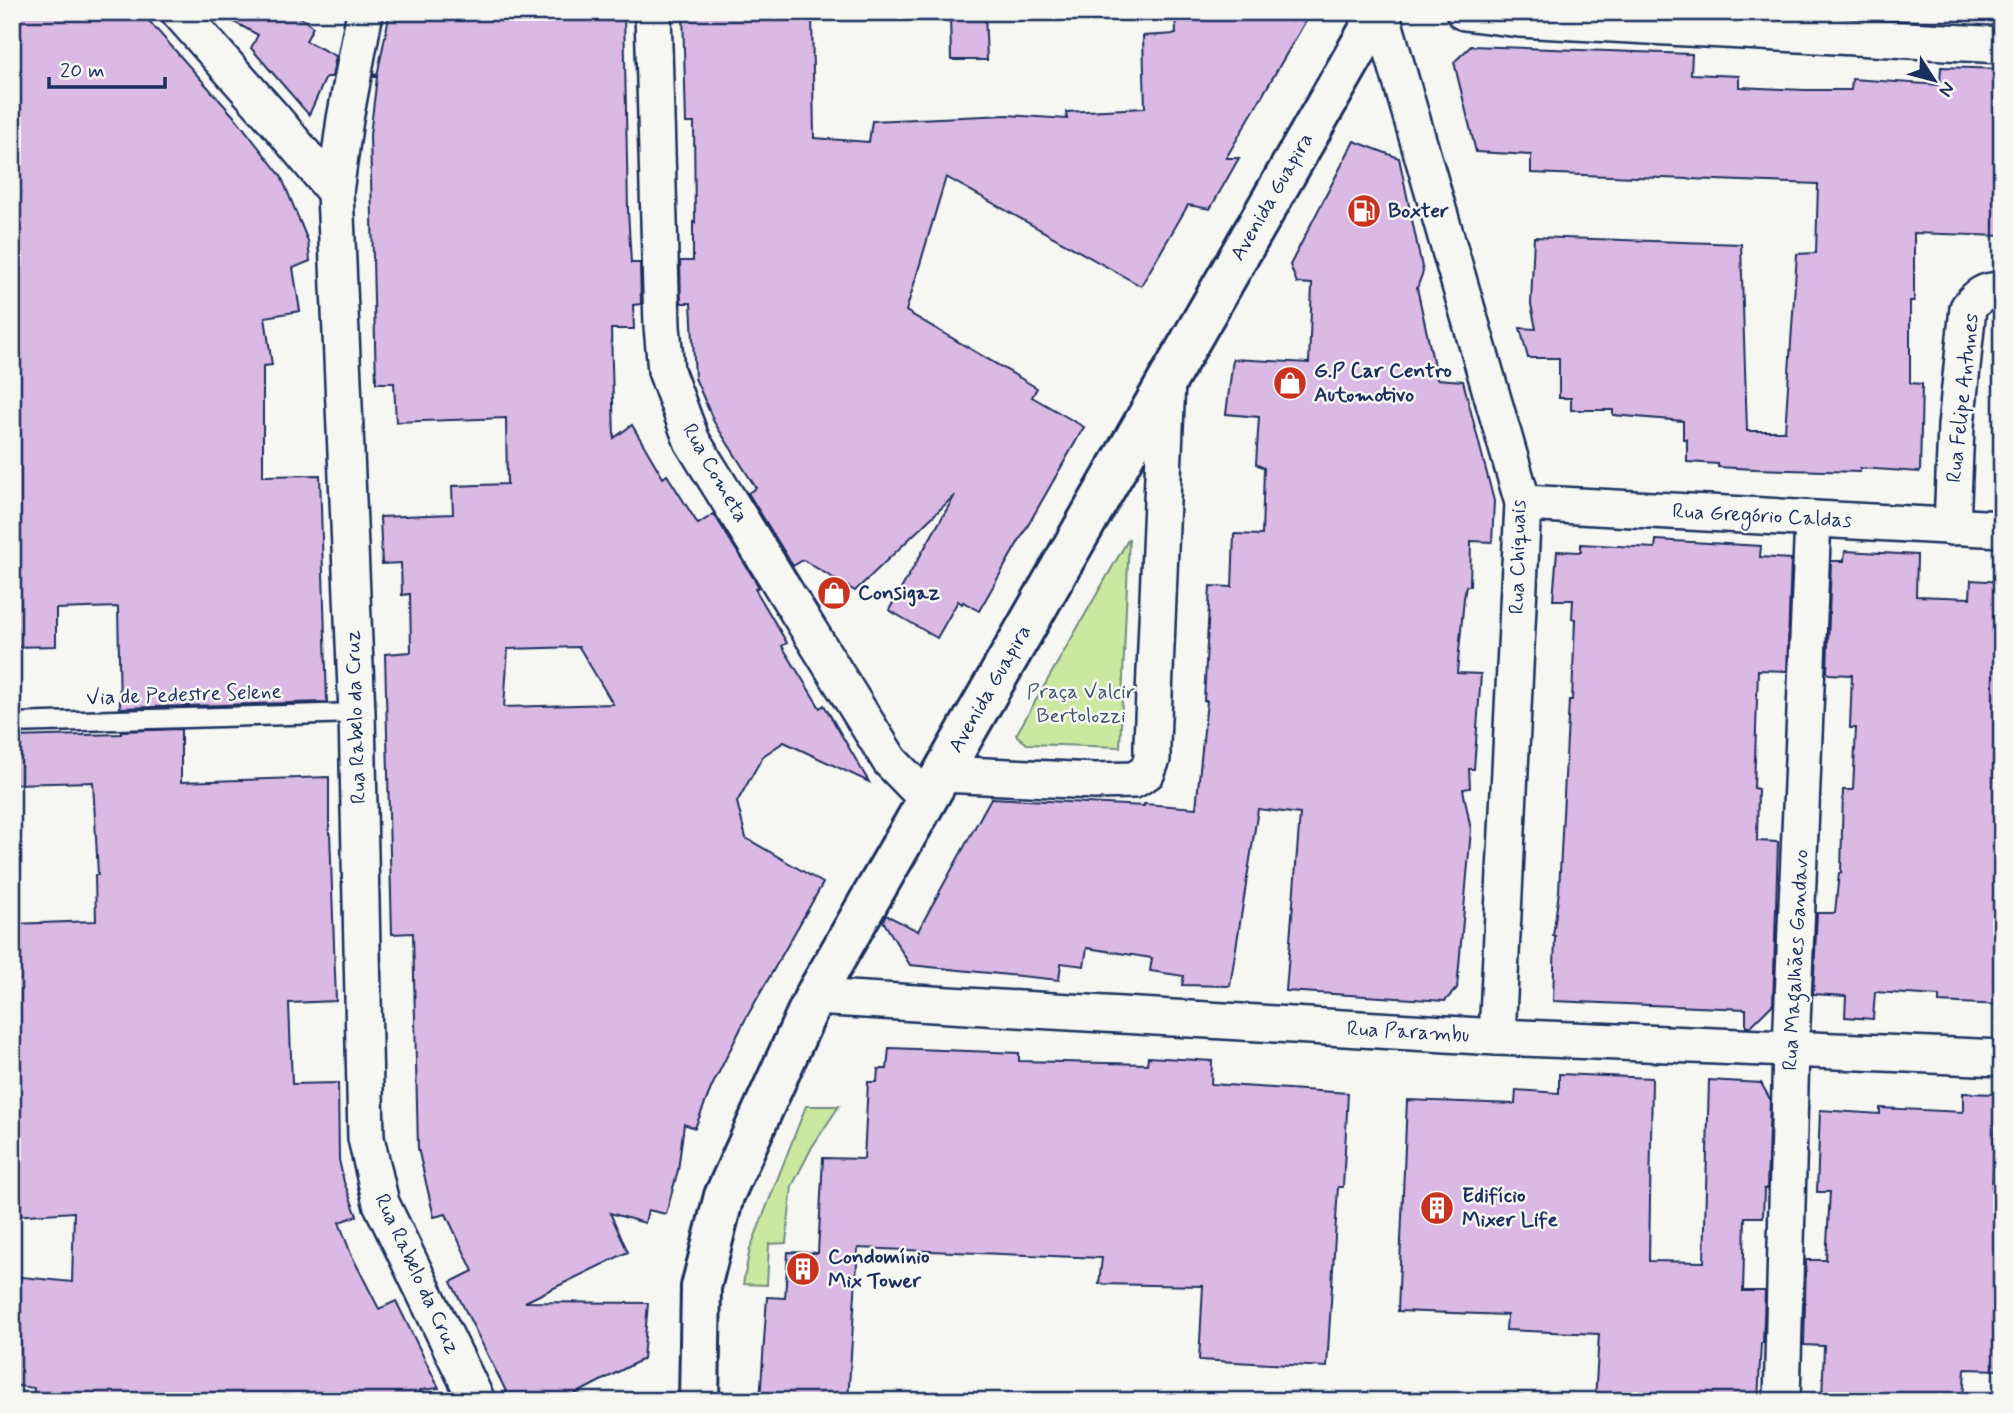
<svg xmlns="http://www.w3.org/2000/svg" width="2014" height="1413" viewBox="0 0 2014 1413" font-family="Mynerve,sans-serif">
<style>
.green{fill:#cae8a0;stroke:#728c7f;stroke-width:2}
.building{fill:#dbb9e5;stroke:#1b2f5e;stroke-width:2;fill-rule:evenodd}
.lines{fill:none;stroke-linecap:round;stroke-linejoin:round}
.lane-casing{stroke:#1b2f5e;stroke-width:23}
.street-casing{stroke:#1b2f5e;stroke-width:40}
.secondary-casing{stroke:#1b2f5e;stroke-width:44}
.lane{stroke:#f6f6f2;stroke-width:18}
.street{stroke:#f6f6f2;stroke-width:35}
.secondary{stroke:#f6f6f2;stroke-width:38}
.labels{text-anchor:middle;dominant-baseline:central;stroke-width:5;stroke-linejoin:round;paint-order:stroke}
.street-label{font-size:21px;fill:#1b2f5e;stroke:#f6f6f2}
.poi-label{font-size:21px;font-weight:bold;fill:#1b2f5e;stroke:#f6f6f2;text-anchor:start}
.park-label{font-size:21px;fill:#3e546b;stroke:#f6f6f2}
</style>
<rect width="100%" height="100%" fill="#f6f6f2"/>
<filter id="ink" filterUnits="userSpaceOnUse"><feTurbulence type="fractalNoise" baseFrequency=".0143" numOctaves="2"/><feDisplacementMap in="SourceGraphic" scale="14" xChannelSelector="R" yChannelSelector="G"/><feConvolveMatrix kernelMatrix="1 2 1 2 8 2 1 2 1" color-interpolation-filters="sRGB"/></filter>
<g filter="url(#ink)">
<g class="green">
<path d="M1129,538L1120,747L1027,744L1016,735Z"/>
<path d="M806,1106H839L812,1147L792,1186L786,1243L769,1244L767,1285L743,1284L750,1249Z"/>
</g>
<g class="building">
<path d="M12,12H141L238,121L281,176L308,241L310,261L293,268L300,311L265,317L272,365L263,366V476L320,475L327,702L120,708L118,607L56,609V646L12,647Z"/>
<path d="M216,12H293L313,27L306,41L336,56L332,77H326L309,115L251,48L258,35Z"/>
<path d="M390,12H624L628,210L631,263H640L641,304L633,305L634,329H611L614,438L632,425L663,478L667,475L698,524L714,514L759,587L755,589L787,643L782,646L820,708L824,705L869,782L784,742L763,756L737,802L746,838L823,883L745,1020L712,1086L695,1128L684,1124L678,1170L666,1214L648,1210L645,1223L610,1213L628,1252L525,1302L648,1303L643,1359L562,1401H511L451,1282L473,1271L446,1214L434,1217L418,1148L413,933L392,934L385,654L411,652L410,594L402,595L401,563L382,564L380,517L453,514L452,486L507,484L506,418L396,422L394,383H376L370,135L377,77H373L374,74L377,76ZM579,647L613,704L504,707L508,649Z"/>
<path d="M683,12H812L814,138L869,142L872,121L1007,115L1067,119L1066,112L1145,108L1143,36L1176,34L1175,12H1284L1285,20L1308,17L1226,158H1239L1210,209L1188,205L1141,286L946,177L906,311L1037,388L1032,397L1084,427L979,611L963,602L962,604L958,601L937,638L889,610L955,495L855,591L803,560L793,566L748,493L756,488L714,422L695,378L691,303H681L680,261H693V222L695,223L694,123H686Z"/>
<path d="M950,12H985L987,60H951Z"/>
<path d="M1471,46L1692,54L1691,74L1739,76V87L1804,90H1851L1852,79L1940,85L1941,67L2002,69V236L1914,233V301H1910V383L1922,384L1920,472L1860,468V472L1755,469L1718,467V464L1687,462V439H1683V421L1613,415V410H1571V398H1559V358H1528L1520,328L1536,329L1531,304L1534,237L1741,244L1747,431H1785L1797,254L1816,253L1818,184L1531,173V155L1476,152L1454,62Z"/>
<path d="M1354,141L1399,158L1423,272L1417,288L1437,379L1463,381L1494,501L1492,542L1471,541L1470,586H1466L1464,598L1457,673L1481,674L1474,769H1469L1470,788L1463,789L1471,830L1457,988L1445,1001L1286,991L1300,814L1258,809L1230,986L1182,985L1184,976L1150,971L1152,958L1087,948L1084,966L1061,963L1059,980L910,965L883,921L886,915L918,931L991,798L1144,806V804L1196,808L1207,701H1204L1210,586L1232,587L1234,534L1262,535L1264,468L1256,464L1259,417L1226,414L1233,359L1309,363L1312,284L1297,283L1290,265Z"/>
<path d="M1656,540L1761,546L1760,557L1791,559L1787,671L1758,670L1754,788L1758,789L1757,841L1778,842L1773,1004L1750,1027H1746V1009L1553,1001L1555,936H1553L1559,891L1569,700H1572L1575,619H1572L1573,600H1553L1557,551L1581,552V544L1655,548Z"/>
<path d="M1845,551L1917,555L1916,596L1970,598L1971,580L2002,582V1005L1939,1002V996L1875,992L1873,1019L1845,1017L1846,996L1813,994L1817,913H1835L1839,873H1841L1843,790H1853L1856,728H1850L1852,675L1829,674L1827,672L1831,561H1844Z"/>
<path d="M181,729V782L329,777V833H330L336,1001L289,1003L292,1084L338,1083L339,1160L344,1182L357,1216L339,1222L351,1254L379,1309L396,1301L439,1388L420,1390L425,1401H45L46,1396L34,1394V1388L12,1385V1276L72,1282L74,1212L12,1216V924L96,921L95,875H98L93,782L12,784V737L121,734V731Z"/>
<path d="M889,1048L1019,1053V1061L1147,1064L1148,1057L1212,1061L1211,1084L1348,1093L1343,1187H1338L1327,1367L1199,1360L1203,1286L1099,1284L1102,1258L858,1248L848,1401H760L767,1297L785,1298L788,1252L818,1253L823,1158L864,1159L868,1082H877L878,1069H887Z"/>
<path d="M1559,1074L1652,1078L1649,1261L1704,1262L1709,1080L1761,1083L1770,1099L1767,1189H1764L1763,1217H1745L1743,1291H1765L1763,1343H1761L1758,1401H1595L1599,1334L1506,1330L1507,1315L1398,1311L1407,1100L1515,1104L1516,1090L1559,1093Z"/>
<path d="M1963,1093L1997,1094L1992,1188H2002V1370L1965,1369L1963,1400L1822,1401L1824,1346L1804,1345L1806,1260H1826L1830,1192H1817L1820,1110L1880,1114V1108L1963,1112Z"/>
</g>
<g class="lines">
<g class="lane-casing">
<path id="lane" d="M12,723L357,713"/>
</g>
<g class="street-casing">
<g id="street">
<path d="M179,12L275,120L335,192"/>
<path d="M365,12L345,119L335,192L357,713L366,1138L381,1203L477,1401"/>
<path d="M653,12L662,326L666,371L692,441L890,761L926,798"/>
<path d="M1381,12L1523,503L1497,1037"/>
<path d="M1464,12L1519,19L2002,45"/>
<path d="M1523,503L2002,529"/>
<path d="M1952,527L1956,426L1968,308C1978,295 1985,290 2002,290"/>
<path d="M941,774L1095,781L1134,780L1147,772L1152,759V743L1167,380"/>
<path d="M814,997L1497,1037L2002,1058"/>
<path d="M1782,1401L1791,1048L1813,519"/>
</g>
</g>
<g class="secondary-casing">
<path id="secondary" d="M699,1401L701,1287L724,1196L814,997L1379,12"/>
</g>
<use href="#lane" class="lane"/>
<use href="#street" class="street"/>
<use href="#secondary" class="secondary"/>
</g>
</g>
<defs>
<g id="fuel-disc" transform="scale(1.75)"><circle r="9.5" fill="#c8321e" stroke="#f6f6f2"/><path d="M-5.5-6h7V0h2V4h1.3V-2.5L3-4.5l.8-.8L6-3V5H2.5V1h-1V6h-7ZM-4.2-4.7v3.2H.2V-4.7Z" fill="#fff"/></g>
<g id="shop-disc" transform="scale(1.75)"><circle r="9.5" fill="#c8321e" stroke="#f6f6f2"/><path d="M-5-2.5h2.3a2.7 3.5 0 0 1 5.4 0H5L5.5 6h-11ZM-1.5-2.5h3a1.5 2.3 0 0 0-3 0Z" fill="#fff"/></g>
<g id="building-disc" transform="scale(1.75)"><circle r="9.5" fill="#c8321e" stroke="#f6f6f2"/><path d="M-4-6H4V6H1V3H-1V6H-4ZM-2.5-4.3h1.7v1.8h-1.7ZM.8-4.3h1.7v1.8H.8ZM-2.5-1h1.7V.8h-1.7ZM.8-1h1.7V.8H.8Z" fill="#fff"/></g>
</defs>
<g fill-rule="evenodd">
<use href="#fuel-disc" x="1364" y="211"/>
<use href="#shop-disc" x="1290" y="383"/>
<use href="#shop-disc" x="834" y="593"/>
<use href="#building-disc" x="1437" y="1208"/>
<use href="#building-disc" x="803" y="1269"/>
</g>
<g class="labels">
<g class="street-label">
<text transform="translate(1272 197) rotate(-60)">Avenida Guapira</text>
<text transform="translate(1963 398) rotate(-84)">Rua Felipe Antunes</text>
<text transform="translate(715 473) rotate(60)">Rua Cometa</text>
<text transform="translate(1762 516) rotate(3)">Rua Gregório Caldas</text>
<text transform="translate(1518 557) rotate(-89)">Rua Chiquais</text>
<text transform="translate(990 689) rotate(-60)">Avenida Guapira</text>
<text transform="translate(184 695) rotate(-2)">Via de Pedestre Selene</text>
<text transform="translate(356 717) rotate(-92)">Rua Rabelo da Cruz</text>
<text transform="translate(1796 960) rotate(-87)">Rua Magalhães Gandavo</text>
<text transform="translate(1408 1032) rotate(3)">Rua Parambu</text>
<text transform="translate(417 1274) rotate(65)">Rua Rabelo da Cruz</text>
</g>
<g class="poi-label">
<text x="1388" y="211">Boxter</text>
<text x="1314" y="371">G.P Car Centro<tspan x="1314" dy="24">Automotivo</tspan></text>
<text x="858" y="593">Consigaz</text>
<text x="1462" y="1196">Edifício<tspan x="1462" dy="24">Mixer Life</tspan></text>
<text x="828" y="1257">Condomínio<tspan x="828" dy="24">Mix Tower</tspan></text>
</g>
<g class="park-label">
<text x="1081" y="692">Praça Valcir<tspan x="1081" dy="24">Bertolozzi</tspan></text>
</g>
</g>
<rect width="2014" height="1413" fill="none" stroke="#f6f6f2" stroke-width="42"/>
<rect x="21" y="21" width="1972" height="1371" fill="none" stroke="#1b2f5e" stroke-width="2.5" filter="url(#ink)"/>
<g transform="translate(1934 80) rotate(126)" stroke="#f6f6f2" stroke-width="5" paint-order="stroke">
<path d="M0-5L12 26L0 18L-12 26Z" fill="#1b2f5e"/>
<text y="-10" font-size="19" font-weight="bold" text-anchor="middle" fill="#1b2f5e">N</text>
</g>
<path d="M49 77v10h116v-10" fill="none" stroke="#1b2f5e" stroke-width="3.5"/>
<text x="60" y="77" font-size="21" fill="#1b2f5e" stroke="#f6f6f2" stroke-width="5" paint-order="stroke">20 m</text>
</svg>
